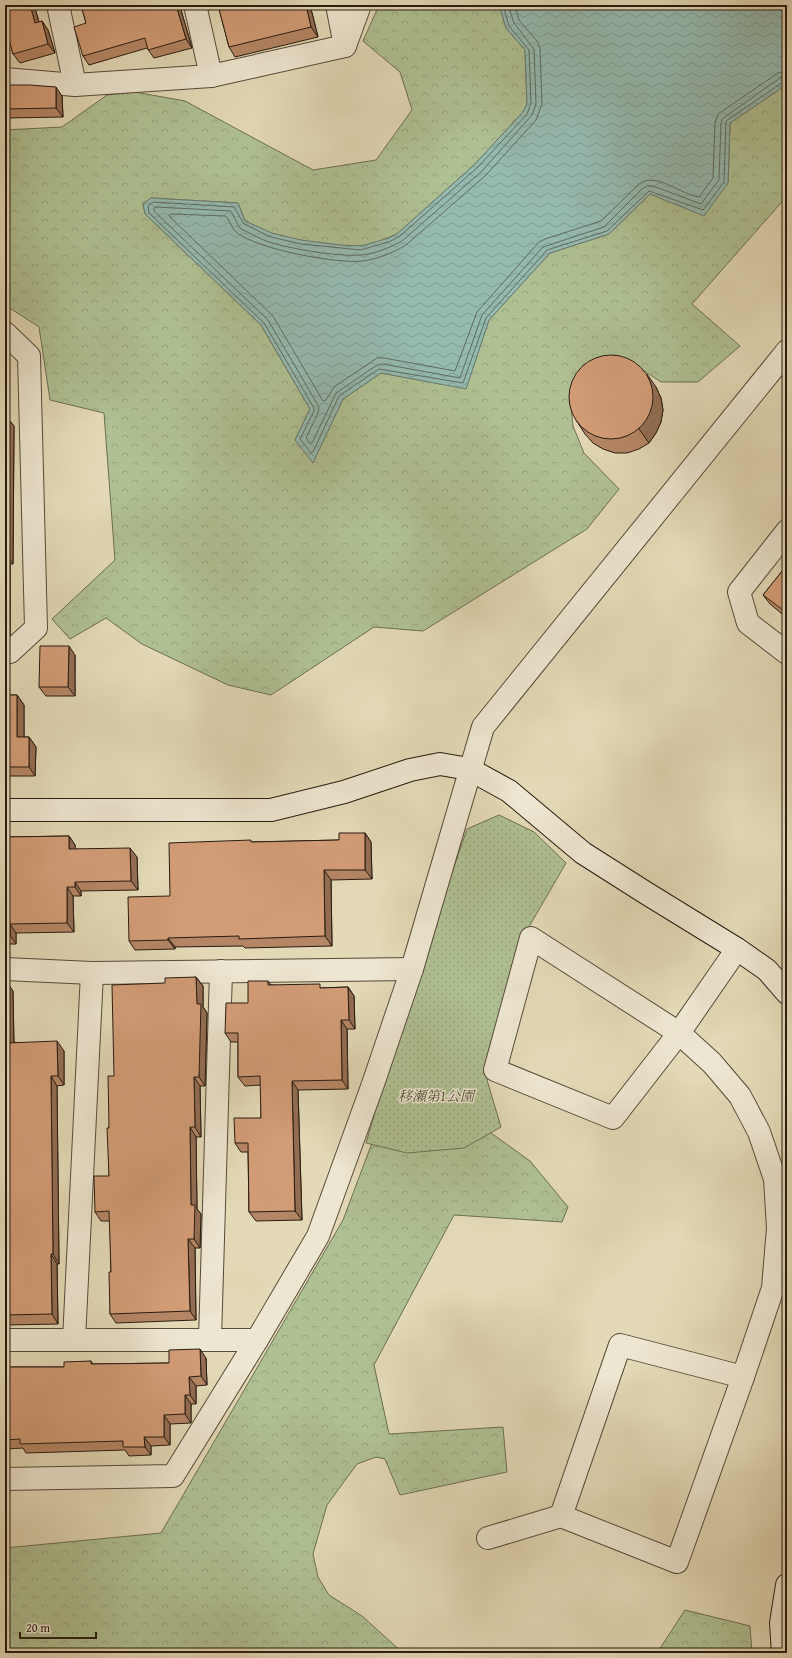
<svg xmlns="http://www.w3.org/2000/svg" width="792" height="1658" viewBox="0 0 792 1658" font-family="'Gentium Book Plus','Noto Serif JP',serif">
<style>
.forest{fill:url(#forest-crowns);stroke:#6b6e52}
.park{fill:url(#park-dots);stroke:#6b6e52}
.water{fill:url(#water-waves);stroke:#697a70}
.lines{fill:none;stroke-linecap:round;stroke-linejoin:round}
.shore{stroke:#5e6a60;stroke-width:1}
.street-casing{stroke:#564a3a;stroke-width:24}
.secondary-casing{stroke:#271b11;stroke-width:24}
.street{stroke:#ede6d0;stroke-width:22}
.secondary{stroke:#ede6d0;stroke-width:22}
.wall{fill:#b58665;stroke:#271b11}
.shaded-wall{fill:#936d53;stroke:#271b11}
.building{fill:#d29c76;stroke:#271b11}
.labels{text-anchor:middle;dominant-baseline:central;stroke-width:3;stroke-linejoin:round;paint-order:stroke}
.park-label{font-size:14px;font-style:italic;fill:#504d38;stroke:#ede6d0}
</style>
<defs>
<pattern id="forest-crowns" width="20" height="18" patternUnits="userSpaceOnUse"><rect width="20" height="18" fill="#afc092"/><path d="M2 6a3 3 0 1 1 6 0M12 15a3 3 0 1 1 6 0" fill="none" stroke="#97a47d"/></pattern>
<pattern id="park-dots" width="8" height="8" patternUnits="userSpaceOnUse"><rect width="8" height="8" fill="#afc092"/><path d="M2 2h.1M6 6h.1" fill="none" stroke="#97a47d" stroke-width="1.8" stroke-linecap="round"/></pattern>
<pattern id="water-waves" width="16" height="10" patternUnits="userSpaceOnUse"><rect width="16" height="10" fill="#95bab0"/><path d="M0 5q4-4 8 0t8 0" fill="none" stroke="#809f96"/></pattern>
</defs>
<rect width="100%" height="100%" fill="#e3d9b6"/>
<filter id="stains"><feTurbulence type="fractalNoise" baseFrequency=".005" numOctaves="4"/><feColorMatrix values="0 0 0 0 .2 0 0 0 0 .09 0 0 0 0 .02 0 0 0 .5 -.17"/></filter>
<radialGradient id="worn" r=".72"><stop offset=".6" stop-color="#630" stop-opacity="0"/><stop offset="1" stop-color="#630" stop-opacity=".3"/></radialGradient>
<g class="forest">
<path d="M379,5H499L506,28L525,50L527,104L523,112L475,164L398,233C387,239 372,245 360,246C339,247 290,240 271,233C262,229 254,225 245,221L238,203L151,198L143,204L145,214L261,325L310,409L295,440L313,462L343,399L381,373L466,388L489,320L550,253L609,234L650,194L728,183L730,123L786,85L785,5H787V196L692,304L740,346L698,382H661L631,362L571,406L573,426L584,453L619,489L587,529L423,631L374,627L271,695L228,685L142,644L106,618L70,639L52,619L115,560L104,413L50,400L39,327L8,307H5V130L62,127L107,95L135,92L185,101L313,170L376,160L412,110L400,72L363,41Z"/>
<path d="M480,1125L530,1161L568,1207L562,1222L454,1215L374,1365L389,1434L503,1427L507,1472L400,1495L385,1459L376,1457L357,1464L327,1505L313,1554L318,1577L329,1595L362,1616L403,1653H5V1548L161,1533L343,1220L375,1135Z"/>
<path d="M685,1610L750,1626L752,1653H657Z"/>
</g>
<path class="park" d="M499,815L534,832L566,863L530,925L487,1080L501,1127L464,1148L407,1153L366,1143L404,1011L467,829Z"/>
<path class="water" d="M499,5H785L786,85L730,123L728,183L704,216L650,194L609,234L550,253L489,320L466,389L381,373L343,399L313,463L295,440L310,409L261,325L145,214L143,204L151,198L238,203L245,221L272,233L301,240L341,245L361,246L389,238L398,233L475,164L523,112L527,104L525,50L506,28Z"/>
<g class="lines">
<g class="shore">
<path d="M503,5L509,26L529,50L531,103L527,114L478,167L400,236L391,241L361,250L301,244L271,237L244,224L234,207L153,202L148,206L149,213L264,323L314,408V411L300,439L311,453L313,452L339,396L379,369L463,383L486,318L547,250L607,231L649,191L703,210L724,182L726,121L783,82H787"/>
<path d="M508,5L514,23L534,49L536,104L532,115L482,171L402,241C391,247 375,254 361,255C339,257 291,249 269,242C260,239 250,233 241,229L238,225L231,211L156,207L154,208V211L268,320L319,407L318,413L306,438L310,443H312L336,393L377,365L383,364L460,378L482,315L543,247L604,227L643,188L647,186H653L701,204L719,180L721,123L722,119L780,78L787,77"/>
<path d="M515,5L519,20L537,41L540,48L542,104L536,120L486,175L406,245C393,253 377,259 363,261C336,264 256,249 236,232C231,228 230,221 226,216L171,214L169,215L170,217L273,316L323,401L326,400L334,387L377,358H384L455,371L477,312L539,242L545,239L601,221L639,184C656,171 681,195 699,197L713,178L715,123L718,114L778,73L787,71"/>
</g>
<g class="street-casing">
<g id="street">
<path d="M58,5L75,85"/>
<path d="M195,5L211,76"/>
<path d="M337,5L345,46"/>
<path d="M5,79L75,85L211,76L345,46L360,5"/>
<path d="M5,333L29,356L36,628L10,652L5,653"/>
<path d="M787,531L739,592L748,623L787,653"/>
<path d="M5,969L92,973L412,969"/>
<path d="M210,1339L221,971"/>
<path d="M5,1340H257"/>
<path d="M74,1340L92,973"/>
<path d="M5,1479L173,1476L257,1340L318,1236L373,1084L412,969L483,727L787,351"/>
<path d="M561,1516L620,1345L743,1377"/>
<path d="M488,1538L561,1516L677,1562L743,1377L773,1288L778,1228L775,1179L759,1132L740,1096L712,1063L679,1033L531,938L495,1070L613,1118L679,1033L737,949"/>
</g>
</g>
<g class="secondary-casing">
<g id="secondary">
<path d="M5,810H271L344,792L410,770L440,764L469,769L509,791L583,853L646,893L737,949L767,970L787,993"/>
<path d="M783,1653L781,1623L787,1585"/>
</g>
</g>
<use href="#street" class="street"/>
<use href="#secondary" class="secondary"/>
</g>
<g class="wall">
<path d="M5,5H34L39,22L42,21L48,30L55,53L20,63L13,54L10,42L5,43Z"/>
<path d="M81,5H178L181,10L192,48L154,58L147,48L89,65L83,56L86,23Z"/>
<path d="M218,5H310L318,37L235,57L229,47Z"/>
<path d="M5,85L62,96L63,117L5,118Z"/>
<path d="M5,349L9,354V420L14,426L13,564H10V635L9,636H5Z"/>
<path d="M656,387L661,398L663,410L661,422L656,433L649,443L639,449L627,453H615L603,449L593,443L585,434L576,420Z"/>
<path d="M787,565V618L770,604L763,595Z"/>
<path d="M75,655V696H46L39,687Z"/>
<path d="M5,695H17L24,705V737H29L36,747L35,776H5Z"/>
<path d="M365,833L371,842L372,879L331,880L332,946L245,948L243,946L175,947V949L135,950L129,941L170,896L252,842L339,840Z"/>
<path d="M69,836L75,845V849L137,857L138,890L81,891V896H73L74,932L16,933V944H5V837Z"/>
<path d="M196,977L203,986V1007L207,1013L205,1086H200L201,1137H196L197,1209L201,1214L200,1248H195L196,1320L116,1323L110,1314L111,1272L110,1221H101L95,1212L109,1176V1128L114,1076L165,983Z"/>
<path d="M268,981L271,985L322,988L348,987L354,996L355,1029H347L348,1089L298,1090L302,1220L256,1221L249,1212L248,1152H241L235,1143L261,1118V1085L245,1086L238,1077V1042H231L225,1033L248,1003Z"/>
<path d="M5,982L13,991L14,1042L64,1051V1085L57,1086L59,1264H57L58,1324L5,1325Z"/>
<path d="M206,1358L207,1385L196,1386V1404H191V1423L170,1424V1445L151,1446V1455L129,1456L125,1450L26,1453L23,1448L5,1449V1367H64L91,1361L93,1364L169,1363Z"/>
</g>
<g class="shaded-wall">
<path d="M30,5H34L42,32L35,23Z"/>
<path d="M176,5H178L181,10L192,48L186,39Z"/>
<path d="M306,5H310L318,37L311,27Z"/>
<path d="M42,21L48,30L55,53L48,44Z"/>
<path d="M56,87L62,96L63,117L56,108Z"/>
<path d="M5,349L9,354V420L14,426L13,564L7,555L5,420Z"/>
<path d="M647,374L656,387L661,398L663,410L661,422L656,433L649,443L639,429Z"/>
<path d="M5,557L10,564V635L5,627Z"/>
<path d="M69,646L75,655V696L68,687Z"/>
<path d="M17,695L24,705V746L17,737Z"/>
<path d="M29,737L36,747L35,776L29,767Z"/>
<path d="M365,833L371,842L372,879L365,870Z"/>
<path d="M69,836L75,845L76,858L69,849Z"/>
<path d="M130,848L137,857L138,890L131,881Z"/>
<path d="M324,870L331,880L332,946L325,936Z"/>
<path d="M75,882L81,891V896L75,887Z"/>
<path d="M67,887L73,896L74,932L67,923Z"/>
<path d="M10,924L16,933V944L10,935Z"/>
<path d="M168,938L175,947V949L168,940Z"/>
<path d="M196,977L203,986V1007L207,1013L205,1086L199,1077Z"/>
<path d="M7,982L13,991L14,1052L8,1043Z"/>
<path d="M348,987L354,996L355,1029L349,1020Z"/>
<path d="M341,1020L347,1029L348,1089L342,1080Z"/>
<path d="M57,1041L64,1051V1085L58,1076Z"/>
<path d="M51,1076L57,1086L59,1264L53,1254Z"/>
<path d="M194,1077L200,1086L201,1137L195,1127Z"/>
<path d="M292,1081L298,1090L302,1220L295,1211Z"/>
<path d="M190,1127L196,1137L197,1209L201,1214L200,1248L194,1239L191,1205Z"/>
<path d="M188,1239L195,1248L196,1320L190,1311Z"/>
<path d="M51,1254L57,1264L58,1324L52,1314Z"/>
<path d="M200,1349L206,1358L207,1385L201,1376Z"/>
<path d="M189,1377L196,1386V1404L190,1395Z"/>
<path d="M185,1395L191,1404V1423L185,1414Z"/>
<path d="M164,1415L170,1424V1445L164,1437Z"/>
<path d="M144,1437L151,1446V1455L145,1447Z"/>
</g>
<g class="building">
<path d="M5,5H30L35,23L42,21L48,44L13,54L7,32H5Z"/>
<path d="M81,5H176L186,39L148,50L145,38L83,56L74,27L86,23Z"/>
<path d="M218,5H306L311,27L229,47Z"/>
<path d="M5,85H30L56,87V108L5,109Z"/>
<circle cx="611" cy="397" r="42"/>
<rect x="5" y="417" width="2" height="138"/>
<path d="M787,565V613L763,595Z"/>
<path d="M40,646H69L68,687H39Z"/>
<path d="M5,695H17V737H29V767H5Z"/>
<path d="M339,833H365V870H324L325,936L239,939V936L168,938V940L129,941L128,897L170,896L169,843L251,840V842L339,840Z"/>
<path d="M69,836V849L130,848L131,881L75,882V887H67V923L10,924V935H5V837Z"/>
<path d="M196,977L197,1004H201L199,1077H194L195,1127H190L191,1205H195L194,1239H188L190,1311L110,1314L109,1272H111L109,1211L95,1212L94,1176H109L107,1128H109L108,1076H114L112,985L165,983V978Z"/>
<path d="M248,981H268V985L320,984V988L348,987L349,1020H341L342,1080L292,1081L295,1211L249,1212L248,1143H235L234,1118H261L260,1076L238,1077V1033H225L226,1003H248Z"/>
<path d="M5,982H7L8,1043L57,1041L58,1076H51L53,1254H51L52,1314L5,1315Z"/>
<path d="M200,1349L201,1376L189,1377L190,1395H185V1414L164,1415V1437H144L145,1447H123V1441L20,1444V1439L5,1440V1367H64V1362L91,1361V1364L169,1363V1350Z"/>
</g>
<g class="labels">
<g class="park-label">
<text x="436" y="1096">移瀬第1公園</text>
</g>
</g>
<rect width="792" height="1658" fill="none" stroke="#e3d9b6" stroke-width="20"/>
<rect x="6" y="6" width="780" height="1646" fill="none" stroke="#271b11" stroke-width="2"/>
<rect x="10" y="10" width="772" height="1638" fill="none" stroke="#271b11"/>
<path d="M20 1632v6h76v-6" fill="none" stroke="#271b11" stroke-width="2"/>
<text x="26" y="1632" font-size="12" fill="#271b11" stroke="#ede6d0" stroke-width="3" paint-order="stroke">20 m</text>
<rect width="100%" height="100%" filter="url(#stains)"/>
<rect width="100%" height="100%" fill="url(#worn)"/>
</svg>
